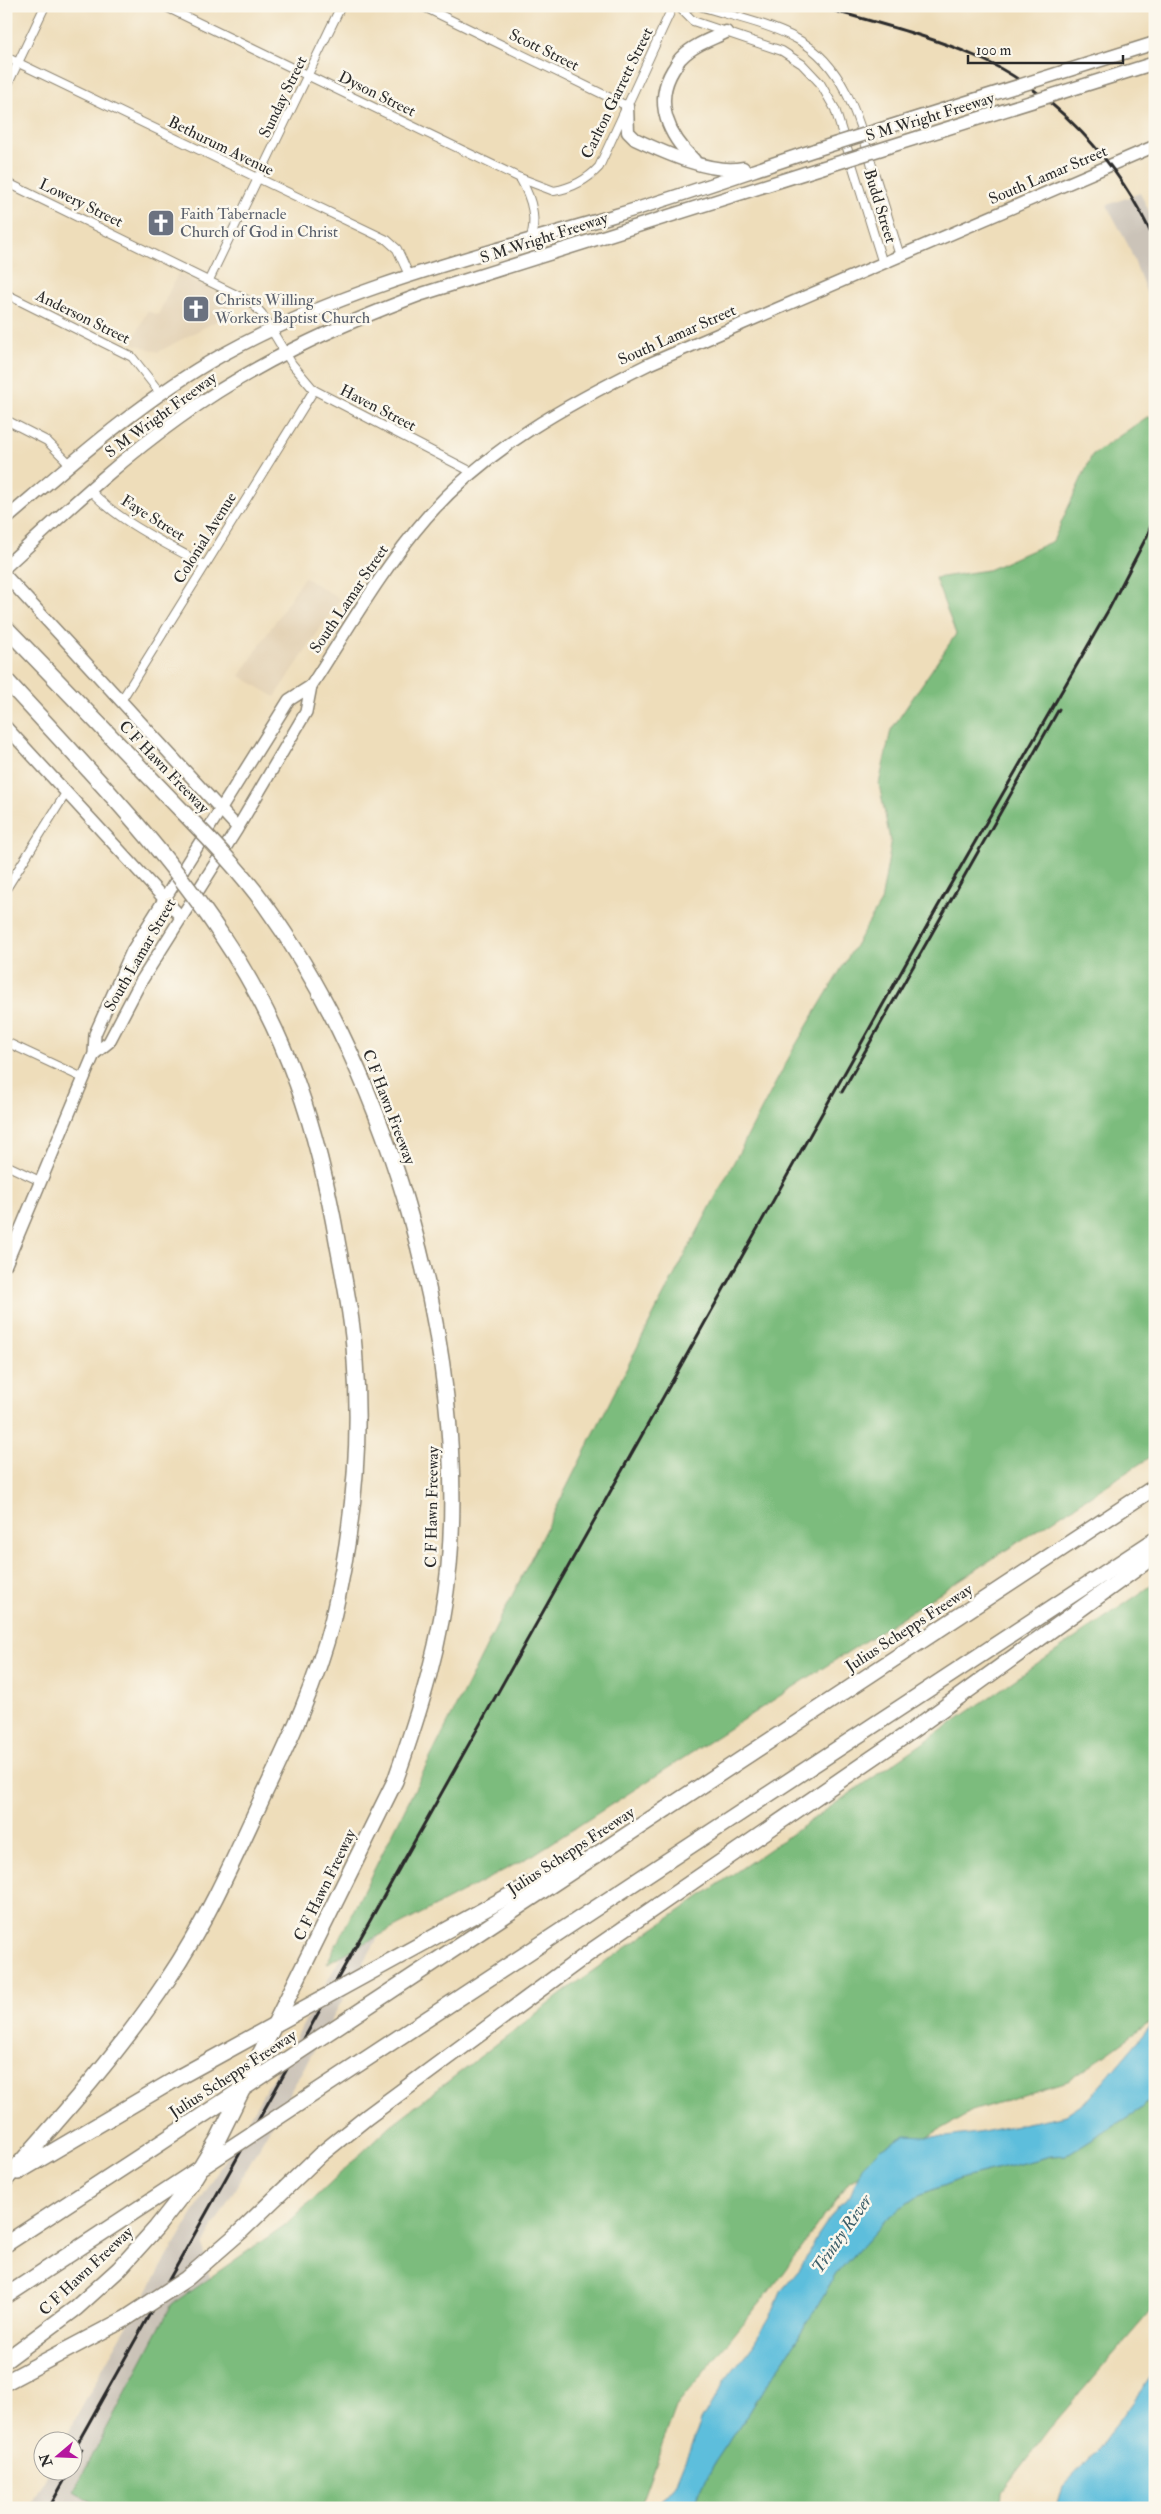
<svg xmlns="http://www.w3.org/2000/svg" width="1161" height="2514" viewBox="0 0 1161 2514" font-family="'IM FELL Double Pica',serif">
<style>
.built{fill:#e3d1b4}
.industrial{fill:#cbc3b8}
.forest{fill:#7cbc7d;stroke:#547454}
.water{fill:#5dbedc;stroke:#447484}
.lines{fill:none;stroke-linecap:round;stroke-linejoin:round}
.street-casing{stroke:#8c8472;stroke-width:10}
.secondary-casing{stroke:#8c8472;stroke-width:14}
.primary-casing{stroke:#8c8472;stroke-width:15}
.highway-casing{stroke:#8c8472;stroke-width:18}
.street{stroke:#fff;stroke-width:8}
.secondary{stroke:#fff;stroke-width:11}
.primary{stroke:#fff;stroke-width:12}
.highway{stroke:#fff;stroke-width:15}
.rail{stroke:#2b2b2b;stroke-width:3}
.primary-bridge-casing{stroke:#8c8472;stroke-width:15;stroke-linecap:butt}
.highway-bridge-casing{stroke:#8c8472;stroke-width:18;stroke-linecap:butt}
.primary-bridge{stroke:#fff;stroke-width:12}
.highway-bridge{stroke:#fff;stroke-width:15}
.labels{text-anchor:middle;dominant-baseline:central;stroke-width:5;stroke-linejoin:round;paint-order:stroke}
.street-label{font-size:16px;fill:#2b2b2b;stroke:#fbf7ec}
.worship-label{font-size:16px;fill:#5b616d;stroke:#fbf7ec;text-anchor:start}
.water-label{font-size:18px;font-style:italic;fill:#3c5e69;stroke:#fbf7ec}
</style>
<rect width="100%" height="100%" fill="#fbf7ec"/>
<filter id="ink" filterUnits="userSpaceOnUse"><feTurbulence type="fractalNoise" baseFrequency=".02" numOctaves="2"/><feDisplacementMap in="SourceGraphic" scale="10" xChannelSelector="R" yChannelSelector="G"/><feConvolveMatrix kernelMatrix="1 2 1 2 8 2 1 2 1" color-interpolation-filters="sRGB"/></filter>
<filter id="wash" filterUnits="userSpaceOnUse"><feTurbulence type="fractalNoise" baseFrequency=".0096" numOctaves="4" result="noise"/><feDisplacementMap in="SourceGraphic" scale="20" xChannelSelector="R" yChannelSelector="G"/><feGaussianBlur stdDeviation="1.12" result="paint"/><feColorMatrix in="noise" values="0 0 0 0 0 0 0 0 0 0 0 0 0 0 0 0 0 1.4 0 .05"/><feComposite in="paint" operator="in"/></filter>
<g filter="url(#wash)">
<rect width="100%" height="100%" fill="#eeddba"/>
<g class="built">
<path d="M178,273L233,300L224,317L158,352L132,343L147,311L158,315Z"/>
<path d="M304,577L340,599L275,697L240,676Z"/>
</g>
<g class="industrial">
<path d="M1140,193L1155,223V328L1151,304L1128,245L1107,205Z"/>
<path d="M1100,590L428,1850L203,2245L210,2282L158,2373L88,2508H29L48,2472H72V2442L64,2441L107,2360L293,2043Z"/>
</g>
<g class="forest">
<path d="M1147,417L1155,418V1454L533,1855L327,1963L656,1310L794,1048L881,902L891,845L879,784L891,730L956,634L935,578L988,570L1053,541L1092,455Z"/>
<path d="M1155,1583V2019L1068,2081L972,2111L849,2182L774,2285L676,2407L639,2508H101L74,2491L172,2304L288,2223L390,2126L581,1979Z"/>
<path d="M1155,2096V2306L1050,2428L1002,2491L1001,2508H692L715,2462L795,2343L836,2274L879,2226L899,2209L919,2195L963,2178L1051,2156L1066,2155L1142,2108Z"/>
</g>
<g class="water">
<path d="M1155,2021L1153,2097L1142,2108L1066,2155L1051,2156L963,2178L919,2195L899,2209L879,2226L836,2274L795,2343L715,2462L692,2508H654L675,2484L701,2421L725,2380L753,2345L771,2315L781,2291L800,2269L817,2237L837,2207L850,2196L862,2167L880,2149L906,2135L946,2137L977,2133L1066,2115L1087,2101Z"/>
<path d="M1155,2371V2508H1057L1063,2486L1097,2451Z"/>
</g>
</g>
<g filter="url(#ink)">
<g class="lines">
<g class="street-casing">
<g id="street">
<path d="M164,6L520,178L554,191C571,188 587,180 599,167L673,6"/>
<path d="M422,6L627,106"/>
<path d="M678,6L693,21L782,51L802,64L820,83L835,109L883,264"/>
<path d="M700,6C731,16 767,23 797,39C845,65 859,121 873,169C882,198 891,227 900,256"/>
<path d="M682,9L693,6"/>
<path d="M6,57L387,240L397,249L409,275"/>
<path d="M6,88L45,6"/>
<path d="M520,178C531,197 538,219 530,240"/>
<path d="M6,182L251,302L262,314L292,364L314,390L472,472"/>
<path d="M209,280L341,6"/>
<path d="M6,294L132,357L161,394"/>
<path d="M6,420L47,441L70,464"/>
<path d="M90,490C120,523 166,543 204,565"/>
<path d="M121,701L314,390"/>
<path d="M6,889L66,793"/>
<path d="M6,1042L83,1078"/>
<path d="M6,1165L40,1181"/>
</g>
</g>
<g class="secondary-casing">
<g id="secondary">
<path d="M6,576L237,827"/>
<path d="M311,686C348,629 382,569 426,518C487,448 568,404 649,364L1155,146"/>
<path d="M6,727L181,917"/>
<path d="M6,1264L94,1054L95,1034L132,951L289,700L311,686L306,712L237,829L140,983L109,1042L94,1054"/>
</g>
</g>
<g class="primary-casing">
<g id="primary">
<path d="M627,106L628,132L635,139C663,152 712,175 743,168"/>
<path d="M694,160C669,136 653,103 673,70C676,66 678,60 682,57C693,45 712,39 726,32"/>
<path d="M6,519C74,461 143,399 222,355C344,287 480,255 613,216C681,196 748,172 815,150"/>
<path d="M6,566C62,515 117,462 179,418C253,364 336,326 422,294L821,168"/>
</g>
</g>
<g class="highway-casing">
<g id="highway">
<path d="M666,1809L1155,1487"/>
<path d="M18,2172L181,2076"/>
<path d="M6,2179C63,2115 121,2050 168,1979C207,1921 235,1857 264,1794C291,1738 316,1683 332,1622"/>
<path d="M6,2244L150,2150"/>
</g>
</g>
<use href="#street" class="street"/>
<use href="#secondary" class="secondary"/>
<use href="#primary" class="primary"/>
<use href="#highway" class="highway"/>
<g class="rail">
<path d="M819,6C871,22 925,34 975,56C1054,90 1121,164 1155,242"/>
<path d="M842,1092L1059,709"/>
<path d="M72,2453L937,908L1109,609L1147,536L1155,515"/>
<path d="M72,2466L82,2449"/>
<path d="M49,2508L69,2472"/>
</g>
<g class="primary-bridge-casing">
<g id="primary-bridge">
<path d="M815,150L1155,43"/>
<path d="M821,168L1155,63"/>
</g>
</g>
<g class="highway-bridge-casing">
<g id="highway-bridge">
<path d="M6,628C58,681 109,735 160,788C196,826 234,862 265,905C391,1079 468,1352 449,1566C442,1640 420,1711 395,1781L218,2139L190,2185L156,2228L119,2269L76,2308L6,2360"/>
<path d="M6,680C80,761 159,841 220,933C288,1033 318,1129 338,1246C345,1284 353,1322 355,1361C362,1450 352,1536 332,1622"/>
<path d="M181,2076L569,1863"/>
<path d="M150,2150L666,1809"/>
<path d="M6,2296L1155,1540"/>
<path d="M6,2382L125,2319L186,2279L240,2232L320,2155L367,2117L593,1950L906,1735L1155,1555"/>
</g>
</g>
<use href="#primary-bridge" class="primary-bridge"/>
<use href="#highway-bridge" class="highway-bridge"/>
</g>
</g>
<defs>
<g id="church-square" transform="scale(1.4375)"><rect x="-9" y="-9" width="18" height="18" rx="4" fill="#6b7280" stroke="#fbf7ec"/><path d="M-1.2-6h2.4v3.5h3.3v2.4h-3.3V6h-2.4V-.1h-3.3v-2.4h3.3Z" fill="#fff"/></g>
</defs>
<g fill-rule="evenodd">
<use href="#church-square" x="161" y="223"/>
<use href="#church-square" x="196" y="309"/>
</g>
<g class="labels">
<g class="street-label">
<text transform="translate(544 50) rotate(26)">Scott Street</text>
<text transform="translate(617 93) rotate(-64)">Carlton Garrett Street</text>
<text transform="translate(377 94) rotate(26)">Dyson Street</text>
<text transform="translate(283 97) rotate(-64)">Sunday Street</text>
<text transform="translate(930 117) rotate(-17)">S M Wright Freeway</text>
<text transform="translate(221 146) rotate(26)">Bethurum Avenue</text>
<text transform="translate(1048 175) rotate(-23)">South Lamar Street</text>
<text transform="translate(81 203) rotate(26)">Lowery Street</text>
<text transform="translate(880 206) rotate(73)">Budd Street</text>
<text transform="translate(544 238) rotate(-18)">S M Wright Freeway</text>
<text transform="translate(83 317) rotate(26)">Anderson Street</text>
<text transform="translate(677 335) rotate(-24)">South Lamar Street</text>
<text transform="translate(378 408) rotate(27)">Haven Street</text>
<text transform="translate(161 415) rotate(-36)">S M Wright Freeway</text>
<text transform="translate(153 518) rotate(32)">Faye Street</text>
<text transform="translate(205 538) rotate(-58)">Colonial Avenue</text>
<text transform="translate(349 599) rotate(-56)">South Lamar Street</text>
<text transform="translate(164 767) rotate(46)">C F Hawn Freeway</text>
<text transform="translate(140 955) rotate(-60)">South Lamar Street</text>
<text transform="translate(389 1107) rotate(69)">C F Hawn Freeway</text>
<text transform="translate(432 1507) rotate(-89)">C F Hawn Freeway</text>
<text transform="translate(909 1628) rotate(-33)">Julius Schepps Freeway</text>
<text transform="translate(571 1851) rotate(-33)">Julius Schepps Freeway</text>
<text transform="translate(325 1885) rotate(-64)">C F Hawn Freeway</text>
<text transform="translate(233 2074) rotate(-33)">Julius Schepps Freeway</text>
<text transform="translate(86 2271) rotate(-43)">C F Hawn Freeway</text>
</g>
<g class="worship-label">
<text x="180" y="214">Faith Tabernacle<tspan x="180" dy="18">Church of God in Christ</tspan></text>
<text x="215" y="300">Christs Willing<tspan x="215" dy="18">Workers Baptist Church</tspan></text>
</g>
<g class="water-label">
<text transform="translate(842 2234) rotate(-55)">Trinity River</text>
</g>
</g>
<rect width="1161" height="2514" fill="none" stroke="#fbf7ec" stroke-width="25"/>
<g transform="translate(58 2456) rotate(251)"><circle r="24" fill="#fbf7ec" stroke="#a8a59f"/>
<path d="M0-4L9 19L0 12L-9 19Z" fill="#b5179e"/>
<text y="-8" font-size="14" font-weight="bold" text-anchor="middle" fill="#2b2b2b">N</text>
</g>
<path d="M968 55v8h155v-8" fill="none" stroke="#2b2b2b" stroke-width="2.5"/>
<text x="976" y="55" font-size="15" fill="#2b2b2b" stroke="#fbf7ec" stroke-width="4" paint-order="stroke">100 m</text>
</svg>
